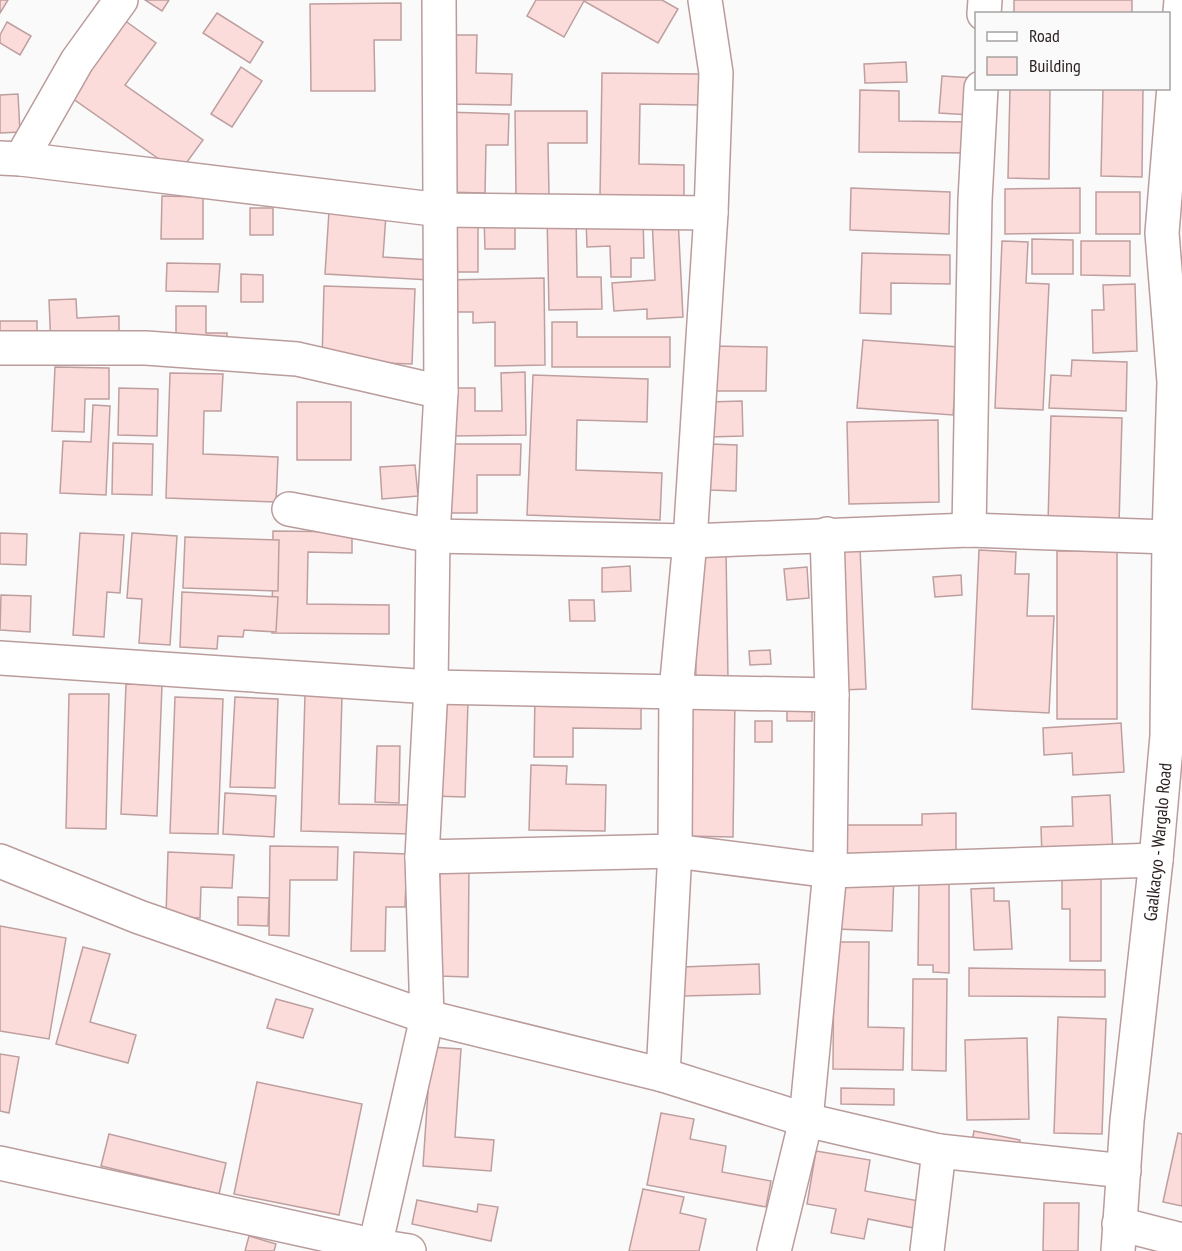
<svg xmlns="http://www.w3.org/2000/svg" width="1182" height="1251" viewBox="0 0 1182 1251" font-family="'PT Sans Narrow',sans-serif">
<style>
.building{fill:#fcdbdb;stroke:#be9f9f;stroke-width:1.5}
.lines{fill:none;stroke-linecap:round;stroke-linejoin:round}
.street-casing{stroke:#bb9c9c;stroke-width:36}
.street{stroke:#fff;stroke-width:33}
.labels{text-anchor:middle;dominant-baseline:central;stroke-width:4.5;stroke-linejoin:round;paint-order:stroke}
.street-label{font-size:18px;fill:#2a1f1f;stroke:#fafafa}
</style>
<rect width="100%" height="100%" fill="#fafafa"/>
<g class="building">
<path d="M0,0H8L0,13Z"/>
<path d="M145,0H169L162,11Z"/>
<path d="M536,0H662L678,9L658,43L584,1L564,37L527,16Z"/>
<rect x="1014" y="0" width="118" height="14"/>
<path d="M401,3V40H374L375,91H311L310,4Z"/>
<path d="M217,13L263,42L250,63L203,33Z"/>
<path d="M124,20L156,43L125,85L203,140L179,173L69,96Z"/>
<path d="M7,22L31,36L20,55L0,43V35Z"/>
<path d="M449,35H477L476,73L512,74L511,105L448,104Z"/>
<path d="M906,62L907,82L865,83L864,64Z"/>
<path d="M241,67L262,81L232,127L211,114Z"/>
<path d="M602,73L699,74V105L640,104L639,164L684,165V196H600Z"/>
<path d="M942,76L974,78L971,115L939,113Z"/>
<path d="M1010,88H1050L1049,179L1008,178Z"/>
<path d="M1103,88H1143L1142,177L1101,176Z"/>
<path d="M860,90L899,91V121L973,122L972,153L859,152Z"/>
<path d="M18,94L20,132L0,133V95Z"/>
<path d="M515,111H587V143H548L549,195H516Z"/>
<path d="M445,112L509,114L508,145H486L485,193L443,192Z"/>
<path d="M851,188L950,192L949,234L850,230Z"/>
<path d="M1080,188V233L1005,234V189Z"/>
<rect x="1096" y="192" width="44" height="42"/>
<path d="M162,196L203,197V239H161Z"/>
<rect x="250" y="208" width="23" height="27"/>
<path d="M329,211L386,215L383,257L431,260L430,280L325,274Z"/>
<path d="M576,213L577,277H601L602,309L549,310L547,214Z"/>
<rect x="447" y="216" width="31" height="56"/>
<path d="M484,216H515V249H485Z"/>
<path d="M643,217L644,258H631V277H611L610,246L587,247L586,219Z"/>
<path d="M678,218L683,317L647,319V309L614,311L612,283L655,280L652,219Z"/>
<path d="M1032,239L1073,240V274H1032Z"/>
<path d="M1002,241L1028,242L1026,283L1049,284L1043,410L995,408Z"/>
<path d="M1081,241H1130V276L1081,275Z"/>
<path d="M862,253L950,255V284L891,283V314L860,313Z"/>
<path d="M167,263L220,264L218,292L166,291Z"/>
<path d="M241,274L263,275V302H241Z"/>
<path d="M544,278L545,365L495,366V322L473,323V312H445V280Z"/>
<path d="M1135,284L1137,351L1093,353L1092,310H1104L1103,285Z"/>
<path d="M324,286L415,289L412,364L322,361Z"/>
<path d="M76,299L77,318L119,316V347L51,348L49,300Z"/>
<path d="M176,306H206V333H227V355H176Z"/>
<rect x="0" y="321" width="37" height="29"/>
<path d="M552,322H577V337H670V367H552Z"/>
<path d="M863,340L959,347L953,415L857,408Z"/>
<path d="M712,346L767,347L766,391H711Z"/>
<path d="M1072,360L1127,362L1126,411L1049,408L1051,375L1071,376Z"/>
<path d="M55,367L109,368V399H85L84,432L52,431Z"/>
<path d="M525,372L526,435L452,436L451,388H475V411H502L501,373Z"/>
<path d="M170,373L223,374L221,411H204L203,454L278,457L276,502L166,498Z"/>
<path d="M533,375L648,379L647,422L577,420L576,470L662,473L660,520L527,515Z"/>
<path d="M119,388L158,389L157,436L118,435Z"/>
<path d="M742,401L743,436L709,437L708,402Z"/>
<rect x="297" y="402" width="54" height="58"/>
<path d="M93,405L110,406L106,495L60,493L63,441L91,442Z"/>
<path d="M1051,416L1122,418L1119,524L1048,522Z"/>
<path d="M938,420L939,502L849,504L847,422Z"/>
<path d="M113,443L153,444L152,495L112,494Z"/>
<path d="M442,444H521L520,475H477V513H441Z"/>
<path d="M711,444L737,445L736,491L710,490Z"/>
<path d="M415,465L418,496L382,499L380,467Z"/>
<path d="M273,531L352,532V553L308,552L307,604L389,605V634L272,633Z"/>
<path d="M0,533L27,534L26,565L0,564Z"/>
<path d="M80,533L124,535L120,593L107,592L104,637L73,635Z"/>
<path d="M132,533L177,536L170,645L139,643L142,599L127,598Z"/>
<path d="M185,537L279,540L278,591L183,588Z"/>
<path d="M860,548L866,689L842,690L836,549Z"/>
<path d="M694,549H726L728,679L696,680Z"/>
<path d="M979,550L1016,552L1015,574H1029L1027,616H1054L1049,713L972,709Z"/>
<rect x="1057" y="551" width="60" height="168"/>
<path d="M630,566L631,591L602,592V568Z"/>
<path d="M807,567L809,598L787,600L784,569Z"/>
<path d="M961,575L962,595L935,597L933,577Z"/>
<path d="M182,592L278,597L276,632L244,630L243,637L218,636L217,649L180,647Z"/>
<path d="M1,595L31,596L30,632L0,630Z"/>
<path d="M569,600H594L595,621H570Z"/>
<path d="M770,650L771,664L750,665L749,651Z"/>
<path d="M126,684L162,685L157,816L121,814Z"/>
<path d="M535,693L641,695V729L573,728V757H534Z"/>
<path d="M69,694H109L106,829L66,828Z"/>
<path d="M305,695L342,696L339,804L410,805L409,834L301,831Z"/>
<path d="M175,697L223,699L218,834L170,833Z"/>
<path d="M235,697L278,699L275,788L230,787Z"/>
<path d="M688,699H735L733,837L685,836Z"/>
<path d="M434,702H468L465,797L431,796Z"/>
<rect x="787" y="711" width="25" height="10"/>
<rect x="755" y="721" width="17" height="21"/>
<path d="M1121,723L1124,772L1073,775L1072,753L1044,755L1043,728Z"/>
<path d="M377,746H400L399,803L375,802Z"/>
<path d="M531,765L567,766L566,784L606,785L605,831L529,830Z"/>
<path d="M225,793L276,796L274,837L223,834Z"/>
<path d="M1110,795L1113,854L1042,857L1041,827L1073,826L1072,797Z"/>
<path d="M956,813V854L839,855V825H922V814Z"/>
<path d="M270,846L338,847L337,880H290L289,936L269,935Z"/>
<path d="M168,852L234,855L232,888L201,887L200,918L166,916Z"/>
<path d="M354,852L407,854L405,907H386L385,951H351Z"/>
<path d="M440,866H469L468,977L439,976Z"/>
<path d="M838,871L894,873L892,931L836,929Z"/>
<path d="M1062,879H1101V961H1070V909H1062Z"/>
<path d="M919,884H949V973L933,972V965H918Z"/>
<path d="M994,888V901H1009L1012,949L974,950L971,889Z"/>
<path d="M238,897L269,898L268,926L238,925Z"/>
<path d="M0,926L66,938L49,1039L0,1031Z"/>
<path d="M834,942H869L868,1027L904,1028L903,1070L833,1069Z"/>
<path d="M83,947L110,954L90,1022L136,1035L128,1063L56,1044Z"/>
<path d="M759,964L760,994L683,996L682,967Z"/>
<path d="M969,968L1105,970V997L969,996Z"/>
<path d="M913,979H947L946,1071L912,1070Z"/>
<path d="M276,999L313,1009L303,1038L267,1028Z"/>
<path d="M1058,1017L1106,1019L1102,1134L1054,1133Z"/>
<path d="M1027,1038L1029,1119L967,1120L965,1040Z"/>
<path d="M431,1047L461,1049L455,1137L494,1140L491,1171L423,1166Z"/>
<path d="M0,1054L19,1057L9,1113L0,1111Z"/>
<path d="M257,1082L362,1104L339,1215L234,1194Z"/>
<path d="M841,1088L894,1089V1105L841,1104Z"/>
<path d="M661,1113L694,1119L690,1139L726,1146L722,1172L771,1181L766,1207L647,1185Z"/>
<path d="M974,1131L1020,1140L1018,1151L972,1142Z"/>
<path d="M1178,1133L1182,1134V1206L1163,1202Z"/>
<path d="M109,1134L226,1163L219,1194L101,1166Z"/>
<path d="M816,1151L870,1160L865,1191L919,1201L914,1228L868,1219L864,1239L831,1233L836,1209L807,1204Z"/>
<path d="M643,1189L684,1197L680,1213L706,1219L699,1251H629Z"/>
<path d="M417,1200L477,1212L478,1204L498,1207L491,1241L412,1224Z"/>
<path d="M1044,1203H1079L1078,1251H1043Z"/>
<path d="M249,1236L276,1244L274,1251H245Z"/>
</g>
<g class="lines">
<g class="street-casing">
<g id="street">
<path d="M984,14L985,0"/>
<path d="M0,158L21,159L441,210L711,213"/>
<path d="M21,159L77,61L121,0"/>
<path d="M0,348H146L297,359L441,392"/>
<path d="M289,509L433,536L690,541L969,530L1169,537"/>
<path d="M969,530L975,200L981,88"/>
<path d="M0,658L431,687L832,695"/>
<path d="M422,857L675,851L830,871L1156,860"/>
<path d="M0,861L139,917L427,1017L663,1075L806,1120L939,1151L1124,1171"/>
<path d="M663,1075L675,851L676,691L690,541L711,213L716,73L705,0"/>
<path d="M0,1163L377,1246L409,1251"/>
<path d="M1119,1224L1182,1240"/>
<path d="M374,1251L427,1017L422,857L431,687L433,536L441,392L439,0"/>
<path d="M774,1251L806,1120L830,871L832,695L827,534"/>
<path d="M927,1251L939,1151"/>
<path id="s1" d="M1118,1251L1127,1121L1156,860L1167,736L1169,537L1174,382L1162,233L1181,0"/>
</g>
</g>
<use href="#street" class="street"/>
</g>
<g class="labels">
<g class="street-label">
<text stroke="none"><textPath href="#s1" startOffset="411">Gaalkacyo - Wargalo Road</textPath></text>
</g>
</g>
<rect x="975" y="12" width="195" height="78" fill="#fafafa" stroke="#a7a2a2" stroke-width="1.5"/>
<rect x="987" y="32" width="30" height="9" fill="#ffffff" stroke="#a7a2a2" stroke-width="1.5"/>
<text x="1029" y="42" font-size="18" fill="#2a1f1f">Road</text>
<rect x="987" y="57" width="30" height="18" fill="#fcdbdb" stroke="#a7a2a2" stroke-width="1.5"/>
<text x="1029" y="72" font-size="18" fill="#2a1f1f">Building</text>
</svg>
